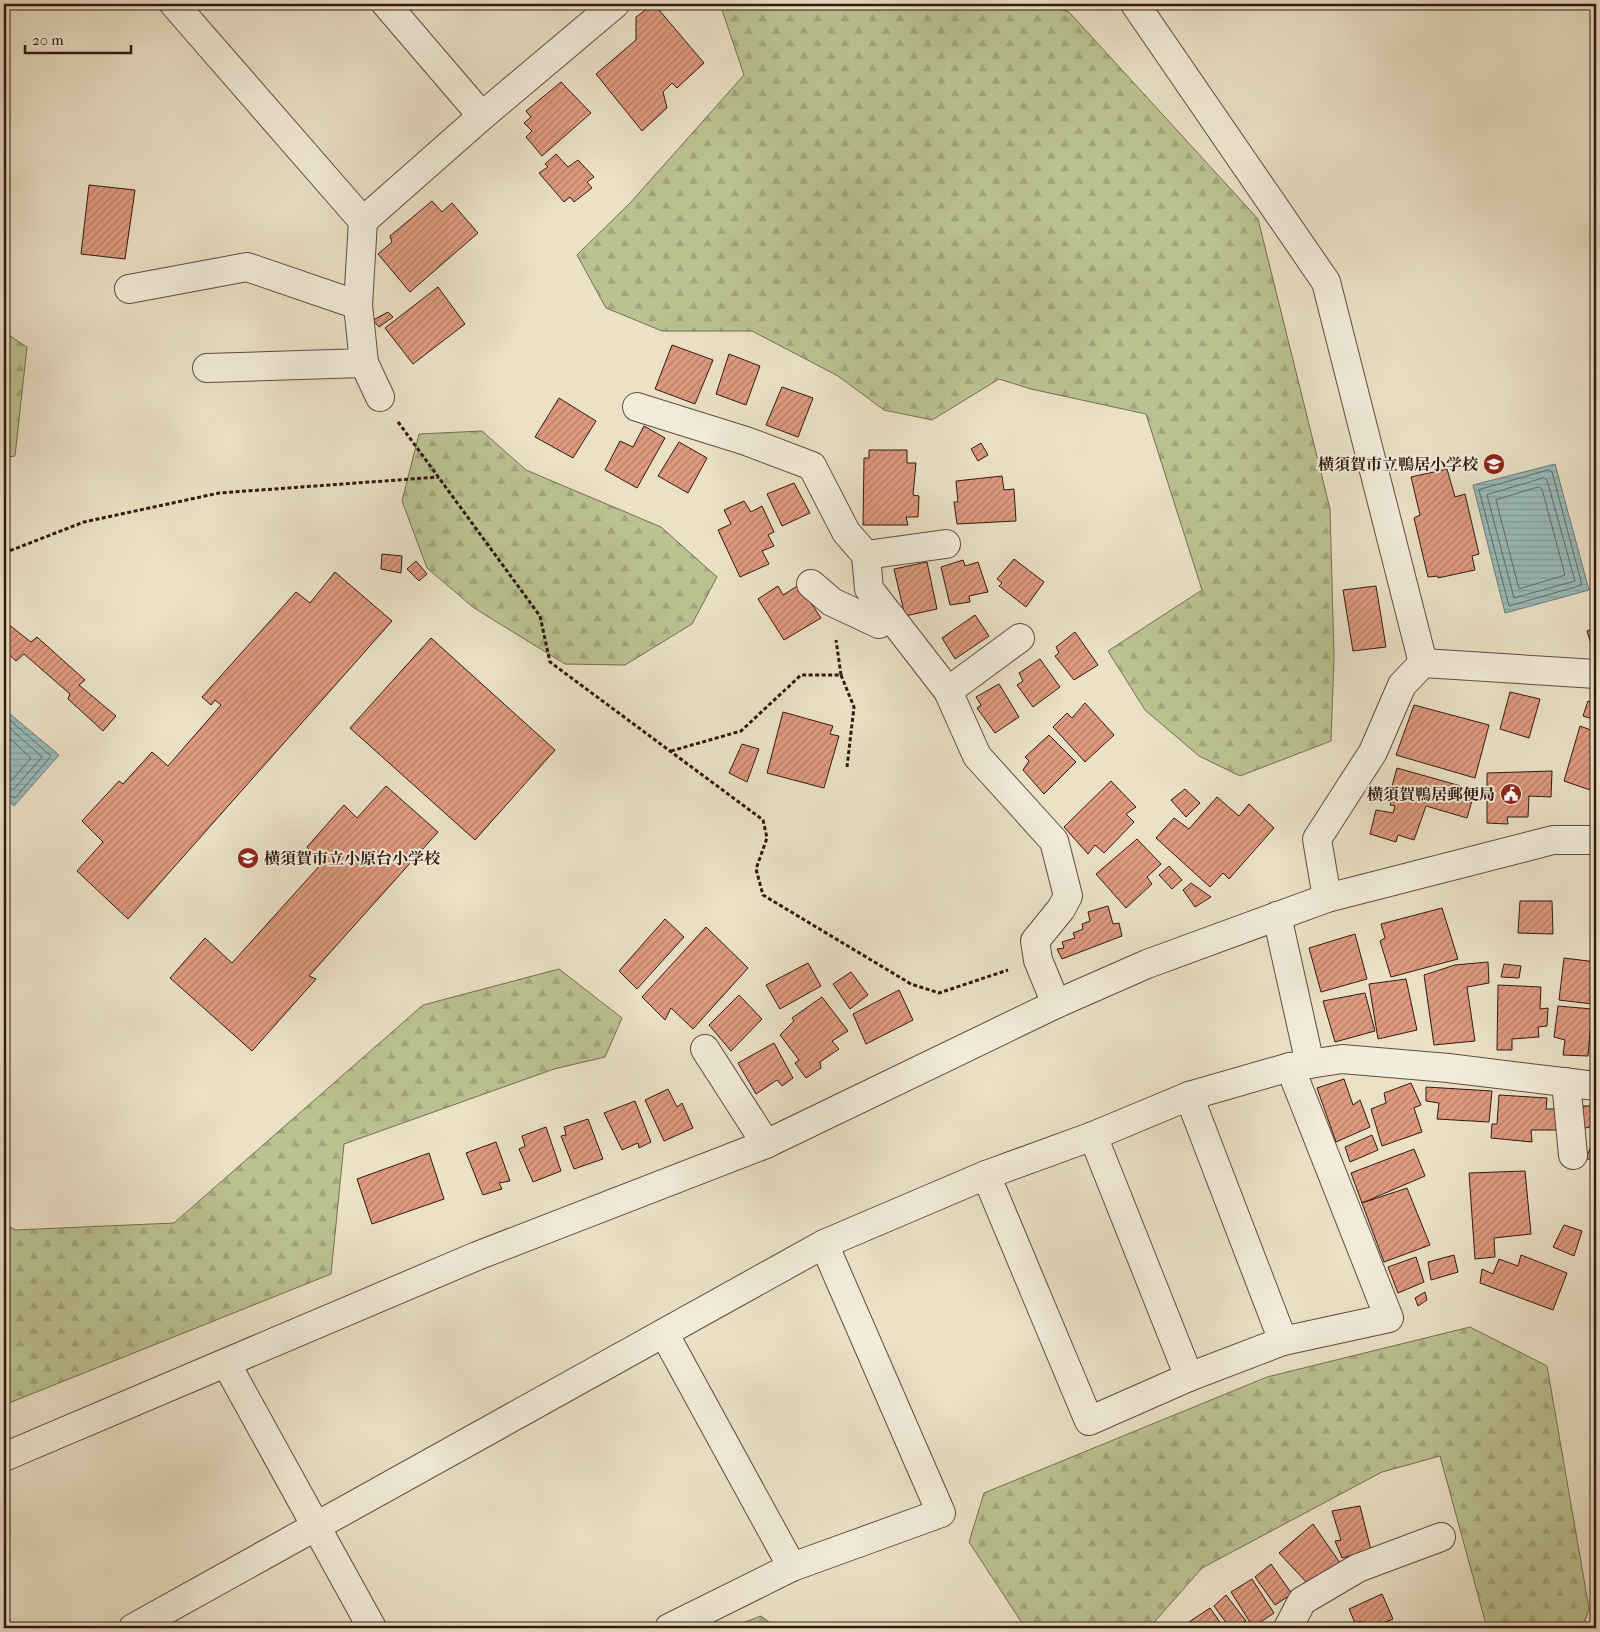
<svg xmlns="http://www.w3.org/2000/svg" width="1600" height="1632" viewBox="0 0 1600 1632" font-family="'IM FELL French Canon','Noto Serif JP',serif">
<style>
.forest{fill:url(#forest-firs);stroke:#766e52}
.water{fill:url(#water-rules);stroke:#6f7b77}
.lines{fill:none;stroke-linecap:round;stroke-linejoin:round}
.shore{stroke:#656a66;stroke-width:1}
.building{fill:url(#building-hatch);stroke:#311911}
.minor-casing{stroke:#604b3e;stroke-width:30}
.path{stroke:#311911;stroke-width:3;stroke-dasharray:4 2.5;stroke-linecap:butt}
.minor{stroke:#f2ecda;stroke-width:28}
.labels{text-anchor:middle;dominant-baseline:central;stroke-width:4;stroke-linejoin:round;paint-order:stroke}
.poi-label{font-size:16px;font-weight:bold;fill:#311911;stroke:#f2ecda;text-anchor:end}
</style>
<defs>
<pattern id="forest-firs" width="22" height="20" patternUnits="userSpaceOnUse" patternTransform="scale(1.25)"><rect width="22" height="20" fill="#bbc292"/><path d="M5 1l3.5 6h-7zM16 11l3.5 6h-7z" fill="#a1a67d"/></pattern>
<pattern id="water-rules" width="6" height="5" patternUnits="userSpaceOnUse" patternTransform="scale(1.25)"><rect width="6" height="5" fill="#99bcbb"/><path d="M0 2.5h6" fill="none" stroke="#84a1a0"/></pattern>
<pattern id="building-hatch" width="6" height="6" patternUnits="userSpaceOnUse" patternTransform="scale(1.25)"><rect width="6" height="6" fill="#df9a7f"/><path d="M-1 1l2-2M0 6l6-6M5 7l2-2" fill="none" stroke="#b57d67"/></pattern>
</defs>
<rect width="100%" height="100%" fill="#ebe1c6"/>
<filter id="stains"><feTurbulence type="fractalNoise" baseFrequency=".004" numOctaves="4"/><feColorMatrix values="0 0 0 0 .2 0 0 0 0 .09 0 0 0 0 .02 0 0 0 .5 -.17"/></filter>
<radialGradient id="worn" r=".72"><stop offset=".6" stop-color="#630" stop-opacity="0"/><stop offset="1" stop-color="#630" stop-opacity=".3"/></radialGradient>
<g class="forest">
<path d="M720,4H1043L1069,12L1258,219L1330,509L1334,657L1331,741L1240,776L1199,756L1145,710L1108,651L1202,590L1146,414L1031,389L999,379L932,420L884,410L838,376L752,331H662L606,308L577,255L631,202L744,75Z"/>
<path d="M4,332L27,347L15,456L4,458Z"/>
<path d="M482,431L526,470L661,527L717,577L692,624L625,665L565,664L474,608L427,568L402,501L419,434Z"/>
<path d="M559,969L622,1018L605,1057L554,1069L344,1144L331,1274L4,1405V1223L15,1230L174,1223L423,1005Z"/>
<path d="M1470,1327L1547,1366L1589,1608L1583,1628H1487L1440,1456L1382,1472L1202,1568L1149,1628H1023L1024,1626L969,1542L984,1493L1267,1377Z"/>
<path d="M761,1616L777,1628H729Z"/>
</g>
<g class="water">
<path d="M1555,464L1589,590L1505,613L1473,485Z"/>
<path d="M4,709L59,755L14,806L4,797Z"/>
</g>
<g class="lines">
<g class="shore">
<path d="M1549,470L1552,472L1582,585L1509,606L1479,490Z"/>
<path d="M1544,478L1547,480L1575,581L1514,598L1487,495Z"/>
<path d="M1539,487L1542,489L1565,575L1519,589L1496,500Z"/>
<path d="M4,715L51,756L15,798L4,794"/>
<path d="M4,723L42,757L14,789L4,788"/>
<path d="M4,733L31,758L12,780H4"/>
</g>
</g>
<g class="building">
<path d="M654,4L704,63L677,88L672,83L663,92L667,108L642,131L596,74L636,40V17Z"/>
<path d="M561,82L591,113L542,156L526,137L532,131L524,123L531,117L526,111Z"/>
<path d="M556,154L568,167L578,160L594,177L587,182L592,188L574,202L570,197L564,202L539,173L548,167L545,164Z"/>
<path d="M89,185L135,190L125,259L81,254Z"/>
<path d="M432,201L442,212L452,203L478,233L410,292L378,254L392,242L390,236Z"/>
<path d="M438,287L465,324L413,364L385,328Z"/>
<path d="M388,312L393,317L379,327L373,320Z"/>
<path d="M672,345L713,360L695,404L655,389Z"/>
<path d="M729,354L760,366L746,405L716,394Z"/>
<path d="M782,387L813,398L798,437L766,425Z"/>
<path d="M559,398L596,421L573,458L535,437Z"/>
<path d="M644,426L665,438L637,488L605,470L620,441L633,447Z"/>
<path d="M679,442L707,458L688,493L658,476Z"/>
<path d="M981,443L988,455L978,461L971,449Z"/>
<path d="M869,450H907V463H916L913,495L919,496L918,517H906L908,525H863L864,458H869Z"/>
<path d="M1447,469L1455,497L1465,494L1479,554L1472,556L1475,570L1438,578V576L1428,577L1414,518L1420,515L1411,477Z"/>
<path d="M1002,476L1004,490L1014,489L1016,521L957,524L954,502H958L956,481Z"/>
<path d="M794,483L810,513L782,526L767,494Z"/>
<path d="M744,501L751,512L762,506L774,532L768,535L774,546L762,551L769,564L740,577L718,530L731,524L724,510Z"/>
<path d="M382,554L402,556L401,573L381,569Z"/>
<path d="M1014,559L1044,582L1026,607L999,586L1002,583L997,579Z"/>
<path d="M963,560L965,566L978,562L988,592L969,596L970,602L950,605L941,567Z"/>
<path d="M416,561L427,574L419,581L407,569Z"/>
<path d="M927,562L937,609L905,616L894,569Z"/>
<path d="M335,572L392,621L128,919L77,871L103,842L82,821L119,781L123,784L152,752L168,766L221,705L215,700L211,705L202,697L296,592L310,603Z"/>
<path d="M799,585L821,618L784,640L758,599L778,586L783,595Z"/>
<path d="M1376,586L1386,647L1353,651L1343,590Z"/>
<path d="M975,615L989,636L955,659L942,638Z"/>
<path d="M4,621L31,642L37,637L85,680L79,685L116,716L103,731L68,699L70,694L24,654L16,661L4,650Z"/>
<path d="M1596,627V653L1594,654L1587,631Z"/>
<path d="M1075,632L1098,665L1074,680L1055,656L1059,653L1056,647Z"/>
<path d="M431,638L555,750L475,840L350,728Z"/>
<path d="M1040,659L1060,687L1033,707L1017,685L1023,681L1019,673Z"/>
<path d="M999,684L1019,717L995,733L977,708L981,705L976,697Z"/>
<path d="M1510,692L1540,699L1529,738L1500,729Z"/>
<path d="M1588,701L1596,704V720L1583,716Z"/>
<path d="M1085,703L1114,735L1085,762L1053,727L1067,713L1072,718Z"/>
<path d="M1414,705L1489,725L1475,778L1396,755Z"/>
<path d="M783,712L833,726L830,734L839,736L824,788L767,773Z"/>
<path d="M1580,726L1596,732V792L1564,781Z"/>
<path d="M1049,735L1076,762L1044,794L1023,770L1029,761L1025,757Z"/>
<path d="M742,744L759,749L747,782L729,773Z"/>
<path d="M1397,768L1475,790L1467,818L1426,806L1414,840L1398,835L1396,842L1370,834L1376,810L1393,813L1395,806L1390,805L1392,799L1389,797Z"/>
<path d="M1552,771L1551,797L1529,796L1528,817H1507L1508,824L1487,823V773Z"/>
<path d="M1111,781L1136,807L1126,814L1134,822L1104,853L1095,845L1088,854L1064,827Z"/>
<path d="M386,786L438,832L309,976L316,979L252,1051L170,978L205,938L232,963L323,862L307,847L344,805L357,818Z"/>
<path d="M1185,789L1200,803L1186,817L1171,800Z"/>
<path d="M1217,797L1239,816L1249,804L1274,828L1229,879L1223,873L1210,887L1156,838L1174,818L1189,829Z"/>
<path d="M1137,839L1161,864L1147,877L1152,884L1126,908L1096,874Z"/>
<path d="M1169,866L1182,880L1172,889L1159,875Z"/>
<path d="M1191,883L1211,897L1195,907L1183,890Z"/>
<path d="M1520,901H1552L1553,934L1518,933Z"/>
<path d="M1108,906L1113,924L1119,923L1122,936L1062,959L1057,949L1064,948L1062,942L1075,938L1073,933L1083,929L1082,924L1090,921L1088,912Z"/>
<path d="M1442,908L1458,959L1391,977L1380,941L1385,938L1381,924Z"/>
<path d="M665,919L684,937L637,989L619,971Z"/>
<path d="M706,927L748,968L693,1029L671,1008L665,1020L642,997Z"/>
<path d="M1355,934L1367,979L1321,992L1309,948Z"/>
<path d="M1564,958L1596,962L1592,1004L1559,1000Z"/>
<path d="M1488,962L1489,983L1467,987L1475,1041L1434,1045L1424,975L1455,965Z"/>
<path d="M808,963L821,986L780,1009L766,985Z"/>
<path d="M1504,964L1521,966L1519,978L1501,977Z"/>
<path d="M851,972L868,995L850,1009L833,984Z"/>
<path d="M1406,979L1417,1030L1378,1039L1369,984Z"/>
<path d="M1498,985L1541,987L1540,1009L1548,1008L1547,1026L1538,1027L1539,1037L1512,1039V1050H1497Z"/>
<path d="M899,990L913,1020L866,1044L853,1014Z"/>
<path d="M1365,993L1375,1031L1335,1042L1323,1001Z"/>
<path d="M739,995L762,1019L731,1051L709,1025Z"/>
<path d="M822,997L848,1031L832,1041L839,1049L820,1062L821,1068L806,1078L795,1063L799,1060L780,1035L794,1021L792,1018Z"/>
<path d="M1558,1006L1592,1009L1588,1056L1563,1055L1565,1040L1554,1037Z"/>
<path d="M774,1043L793,1078L782,1086L777,1080L756,1094L738,1063Z"/>
<path d="M1344,1079L1353,1105L1360,1100L1370,1127L1336,1142L1317,1088Z"/>
<path d="M1411,1083L1421,1105L1414,1108L1422,1132L1382,1146L1371,1109L1386,1103L1384,1093Z"/>
<path d="M1426,1087L1492,1091L1489,1122L1437,1119L1439,1103L1426,1101Z"/>
<path d="M668,1089L677,1107L682,1103L693,1128L664,1141L645,1100Z"/>
<path d="M1499,1095L1547,1098L1546,1109H1557L1558,1130H1531L1532,1142L1491,1138L1492,1124H1497Z"/>
<path d="M635,1101L651,1142L639,1148L638,1143L622,1150L604,1113Z"/>
<path d="M1583,1106H1596V1125L1586,1128L1581,1126Z"/>
<path d="M588,1119L603,1159L574,1169L561,1136L566,1135L564,1127Z"/>
<path d="M546,1127L561,1171L533,1182L519,1149L525,1146L522,1136Z"/>
<path d="M1372,1135L1378,1150L1350,1162L1345,1147Z"/>
<path d="M1596,1135V1163L1586,1158Z"/>
<path d="M496,1142L510,1181L499,1183L502,1189L483,1195L466,1153Z"/>
<path d="M1414,1149L1425,1176L1362,1203L1351,1173Z"/>
<path d="M429,1153L444,1199L372,1224L357,1179Z"/>
<path d="M1525,1171L1531,1234L1494,1238L1495,1257L1475,1259L1469,1173Z"/>
<path d="M1407,1188L1430,1245L1384,1262L1362,1203Z"/>
<path d="M1564,1225L1582,1231L1574,1256L1553,1247Z"/>
<path d="M1454,1255L1458,1272L1431,1280L1428,1262Z"/>
<path d="M1521,1255L1567,1273L1553,1310L1480,1283L1482,1269L1493,1274L1499,1259L1518,1266Z"/>
<path d="M1416,1257L1424,1282L1398,1293L1388,1267Z"/>
<path d="M1425,1292L1427,1300L1418,1306L1415,1298Z"/>
<path d="M1360,1506L1371,1550L1342,1558L1335,1541L1341,1540L1332,1511Z"/>
<path d="M1313,1524L1340,1563L1309,1585L1279,1553Z"/>
<path d="M1271,1564L1292,1594L1275,1605L1255,1577Z"/>
<path d="M1252,1579L1274,1613L1253,1627L1231,1592Z"/>
<path d="M1382,1594L1393,1619L1372,1628H1363L1361,1621L1355,1623L1349,1609Z"/>
<path d="M1226,1595L1246,1621L1235,1628H1230L1214,1606Z"/>
<path d="M1210,1608L1224,1628H1193L1189,1622Z"/>
</g>
<g class="lines">
<g class="minor-casing">
<g id="minor">
<path d="M174,4L363,221L482,116L615,4"/>
<path d="M386,4L482,116"/>
<path d="M1135,4L1326,282L1423,663L1402,685L1373,752L1317,839L1327,898"/>
<path d="M129,289L247,267L358,305"/>
<path d="M364,363L380,397"/>
<path d="M207,368L364,363L358,305L363,221"/>
<path d="M637,407L746,441L812,466L846,532L866,555L869,589L948,691L977,756L1054,841L1068,896L1061,909L1035,941L1038,960L1056,1004"/>
<path d="M866,555L946,544"/>
<path d="M811,584L832,602L879,624L891,617"/>
<path d="M1423,663L1596,674"/>
<path d="M948,691L1020,638"/>
<path d="M1277,916L1310,1064"/>
<path d="M705,1049L766,1144"/>
<path d="M1566,1082L1573,1155"/>
<path d="M1189,1096L1283,1341"/>
<path d="M1093,1136L1189,1377"/>
<path d="M986,1175L1089,1421L1189,1377L1283,1341L1389,1318L1290,1067"/>
<path d="M664,1333L792,1567"/>
<path d="M226,1363L372,1628"/>
<path d="M4,1457L477,1256L766,1144L1056,1004L1147,964L1327,898L1553,840H1596"/>
<path d="M133,1628L824,1244L986,1175L1093,1136L1189,1096L1290,1067L1342,1059L1448,1068L1596,1086"/>
<path d="M669,1628L792,1567L941,1513L824,1244"/>
<path d="M1288,1628L1302,1601L1358,1568L1441,1537"/>
</g>
</g>
<g class="path">
<path d="M398,422L540,616L550,662L763,820L767,838L756,869L763,895L911,984L939,993L1008,970"/>
<path d="M4,553L84,522L219,493L439,477"/>
<path d="M841,675L854,707L847,767"/>
<path d="M671,751L741,731L801,675H841L836,640"/>
</g>
<use href="#minor" class="minor"/>
</g>
<defs>
<g id="school-disc" transform="scale(1.125)"><circle r="9.5" fill="#8f2418" stroke="#f2ecda"/><path d="M0-5L7-2L0 1L-7-2ZM-4 1L0 2.5L4 1V4Q0 6-4 4Z" fill="#fff"/></g>
<g id="civic-disc" transform="scale(1.125)"><circle r="9.5" fill="#8f2418" stroke="#f2ecda"/><path d="M-.6-6.5H3V-4.5H.6V-3L4-1V1h2V6H-6V1h2V-1L-.6-3ZM-1.2 2.5V6h2.4V2.5Z" fill="#fff"/></g>
</defs>
<g fill-rule="evenodd">
<use href="#school-disc" x="1494" y="464"/>
<use href="#civic-disc" x="1511" y="794"/>
<use href="#school-disc" x="248" y="858"/>
</g>
<g class="labels">
<g class="poi-label">
<text x="1478" y="464">横須賀市立鴨居小学校</text>
<text x="1495" y="794">横須賀鴨居郵便局</text>
<text x="264" y="858" text-anchor="start">横須賀市立小原台小学校</text>
</g>
</g>
<rect width="1600" height="1632" fill="none" stroke="#ebe1c6" stroke-width="20"/>
<rect x="5" y="5" width="1590" height="1622" fill="none" stroke="#311911" stroke-width="2.5"/>
<rect x="10" y="10" width="1580" height="1612" fill="none" stroke="#311911"/>
<path d="M25 45v8h106v-8" fill="none" stroke="#311911" stroke-width="2.5"/>
<text x="32" y="45" font-size="15" fill="#311911" stroke="#f2ecda" stroke-width="4" paint-order="stroke">20 m</text>
<rect width="100%" height="100%" filter="url(#stains)"/>
<rect width="100%" height="100%" fill="url(#worn)"/>
</svg>
